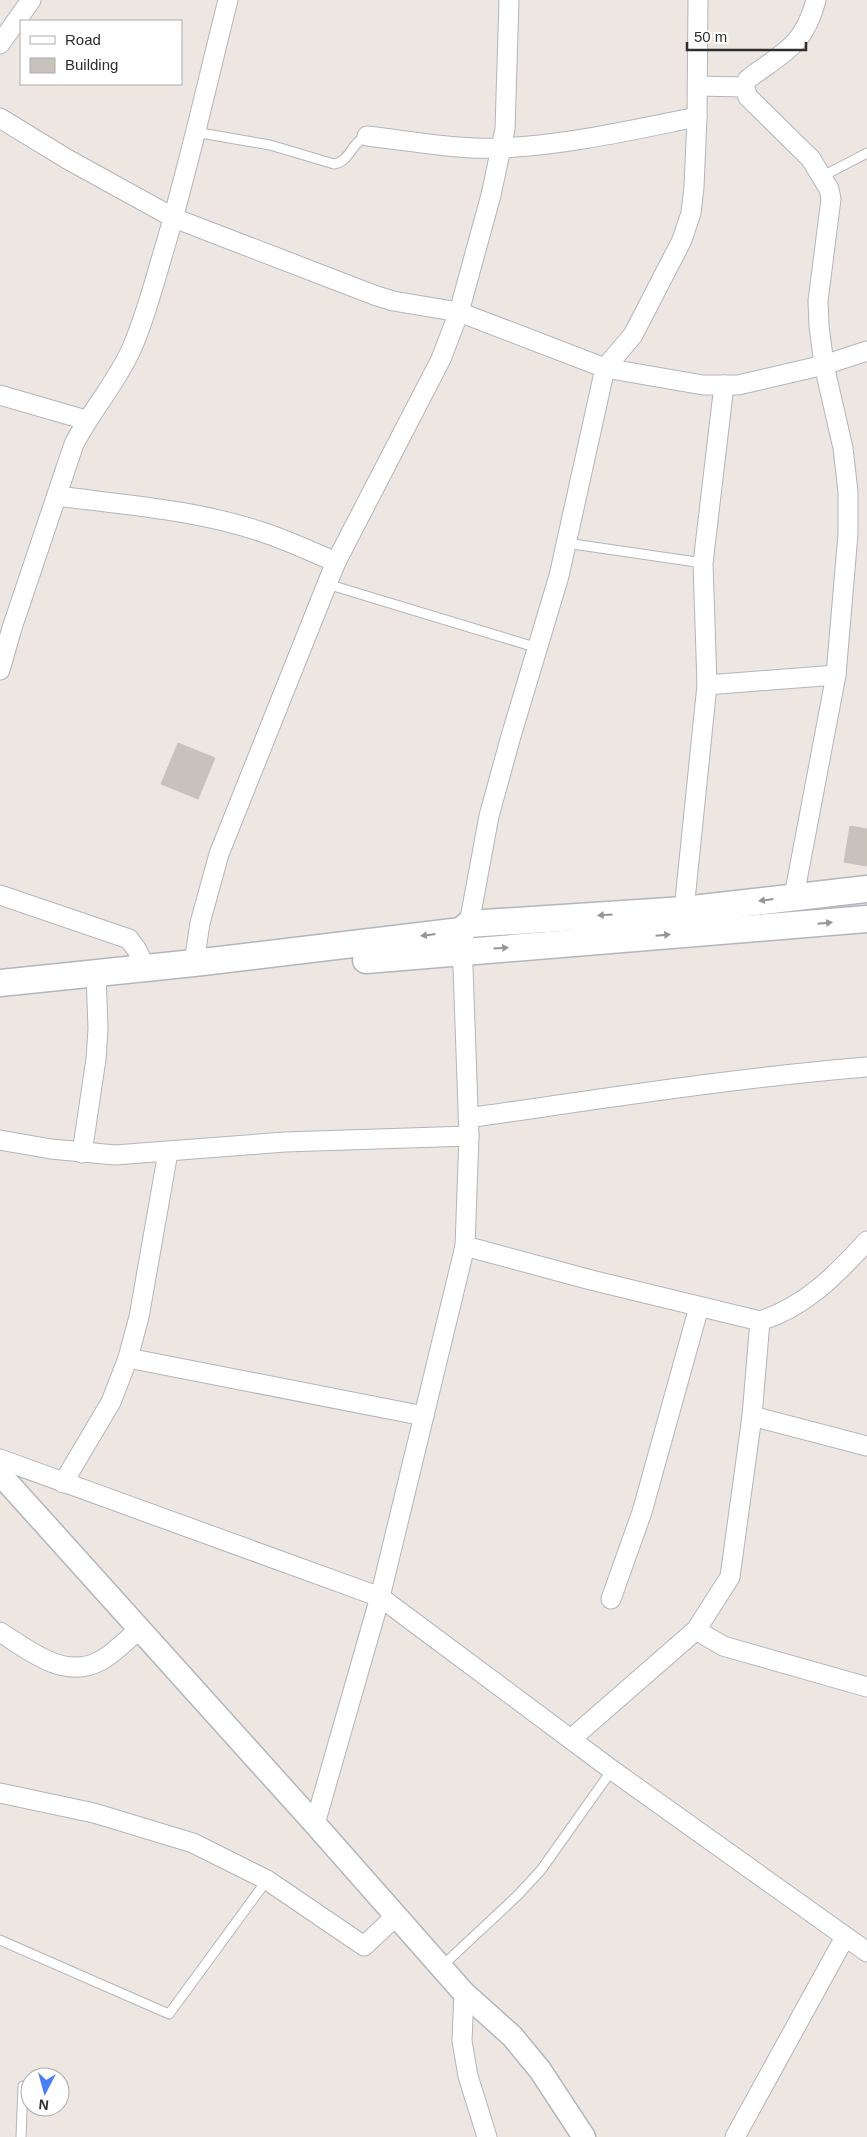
<svg xmlns="http://www.w3.org/2000/svg" width="867" height="2137" viewBox="0 0 867 2137" font-family="Arial,sans-serif">
<style>
.building{fill:#c7c2bc;stroke:#cac2ba}
.lines{fill:none;stroke-linecap:round;stroke-linejoin:round}
.service-casing{stroke:#b1b5bd;stroke-width:11}
.minor-casing{stroke:#b1b5bd;stroke-width:21}
.tertiary-casing{stroke:#b1b5bd;stroke-width:25}
.secondary-casing{stroke:#b1b5bd;stroke-width:29}
.service{stroke:#fff;stroke-width:9}
.minor{stroke:#fff;stroke-width:19}
.tertiary{stroke:#fff;stroke-width:22}
.secondary{stroke:#fff;stroke-width:26}
.oneway{fill:#969696}
</style>
<rect width="100%" height="100%" fill="#eee7e1"/>
<g class="building">
<path d="M178,743L215,758L198,799L161,784Z"/>
<path d="M850,826L867,829V866L844,862Z"/>
</g>
<g class="lines">
<g class="service-casing">
<g id="service">
<path d="M195,132L270,145L334,164C350,162 352,141 367,136"/>
<path d="M823,176L867,153"/>
<path d="M566,543L703,563"/>
<path d="M327,584L538,648"/>
<path d="M0,1940L169,2014L267,1880"/>
<path d="M441,1967L517,1896L541,1870L612,1770"/>
<path d="M21,2137L23,2086"/>
</g>
</g>
<g class="minor-casing">
<g id="minor">
<path d="M0,44L31,0"/>
<path d="M698,86L744,87L748,97L811,159L829,189L831,199L818,301L819,326L824,365L843,448L848,492V534L836,675L794,896"/>
<path d="M744,87L748,79C784,52 804,46 816,0"/>
<path d="M0,118L67,159L174,218L374,295L393,301L459,312L605,368L703,385H738L824,365L867,351"/>
<path d="M367,136C411,141 457,150 501,148C567,145 632,130 697,117"/>
<path d="M0,395L86,420"/>
<path d="M57,496C126,505 198,510 265,533C289,541 312,552 336,562"/>
<path d="M0,670L12,628L74,444C91,411 116,383 131,350C144,321 152,291 161,260C187,175 206,87 228,0"/>
<path d="M707,685L836,675"/>
<path d="M0,895L129,939L137,950L145,967"/>
<path d="M684,910L707,685L703,563L724,385"/>
<path d="M469,924L489,816L511,736L559,576L605,368L633,335L682,240L691,213L694,187L697,117L698,0"/>
<path d="M194,963L200,923L219,854L327,584L336,562L441,359L459,312L491,195L505,129L509,0"/>
<path d="M468,1118C601,1099 733,1078 867,1067"/>
<path d="M0,1140L51,1149L115,1155L285,1142L469,1136"/>
<path d="M82,1153L96,1059L98,1029L96,972"/>
<path d="M465,1246L591,1280L760,1321C805,1307 836,1275 867,1241"/>
<path d="M128,1358L424,1416"/>
<path d="M752,1416L867,1446"/>
<path d="M0,1459L380,1597L612,1770L867,1952"/>
<path d="M63,1483L111,1402L128,1358L139,1317L168,1152"/>
<path d="M611,1599L642,1512L699,1307"/>
<path d="M696,1630L723,1646L867,1687"/>
<path d="M0,1632C30,1651 64,1680 100,1661C114,1654 127,1639 140,1629"/>
<path d="M571,1739L696,1630L730,1577L752,1416L760,1321"/>
<path d="M0,1793L94,1813L193,1843L267,1880L364,1946L396,1916"/>
<path d="M315,1824L380,1597L465,1246L469,1136L462,940"/>
<path d="M464,1993L462,2041L468,2076L487,2137"/>
<path d="M735,2137L845,1937"/>
</g>
</g>
<g class="tertiary-casing">
<path id="tertiary" d="M0,1474L315,1824L464,1993L512,2036L540,2070L584,2137"/>
</g>
<g class="secondary-casing">
<g id="secondary">
<path d="M366,960L867,919"/>
<path d="M0,983L194,963L461,931L469,924L684,910L867,889"/>
</g>
</g>
<use href="#service" class="service"/>
<use href="#minor" class="minor"/>
<use href="#tertiary" class="tertiary"/>
<use href="#secondary" class="secondary"/>
</g>
<defs><path id="oneway-solid" d="M-6-.8H1V-3.2L6.5 0L1 3.2V.8H-6Z" transform="scale(1.25)"/></defs>
<g class="oneway">
<use href="#oneway-solid" transform="translate(766 900) rotate(173)"/>
<use href="#oneway-solid" transform="translate(605 915) rotate(176)"/>
<use href="#oneway-solid" transform="translate(825 923) rotate(-5)"/>
<use href="#oneway-solid" transform="translate(428 935) rotate(173)"/>
<use href="#oneway-solid" transform="translate(663 935) rotate(-5)"/>
<use href="#oneway-solid" transform="translate(501 948) rotate(-4)"/>
</g>
<rect x="20" y="20" width="162" height="65" fill="#ffffff" stroke="#ababab"/>
<rect x="30" y="36" width="25" height="8" fill="#ffffff" stroke="#ababab"/>
<text x="65" y="45" font-size="15" fill="#2e2e2e">Road</text>
<rect x="30" y="58" width="25" height="15" fill="#c7c2bc" stroke="#ababab"/>
<text x="65" y="70" font-size="15" fill="#2e2e2e">Building</text>
<g transform="translate(45 2092) rotate(186)"><circle r="24" fill="#ffffff" stroke="#ababab"/>
<path d="M0-4L9 19L0 12L-9 19Z" fill="#497ff4"/>
<text y="-8" font-size="14" font-weight="bold" text-anchor="middle" fill="#2e2e2e">N</text>
</g>
<path d="M687 42v8h119v-8" fill="none" stroke="#2e2e2e" stroke-width="2.5"/>
<text x="694" y="42" font-size="15" fill="#2e2e2e" stroke="#ffffff" stroke-width="4" paint-order="stroke">50 m</text>
</svg>
